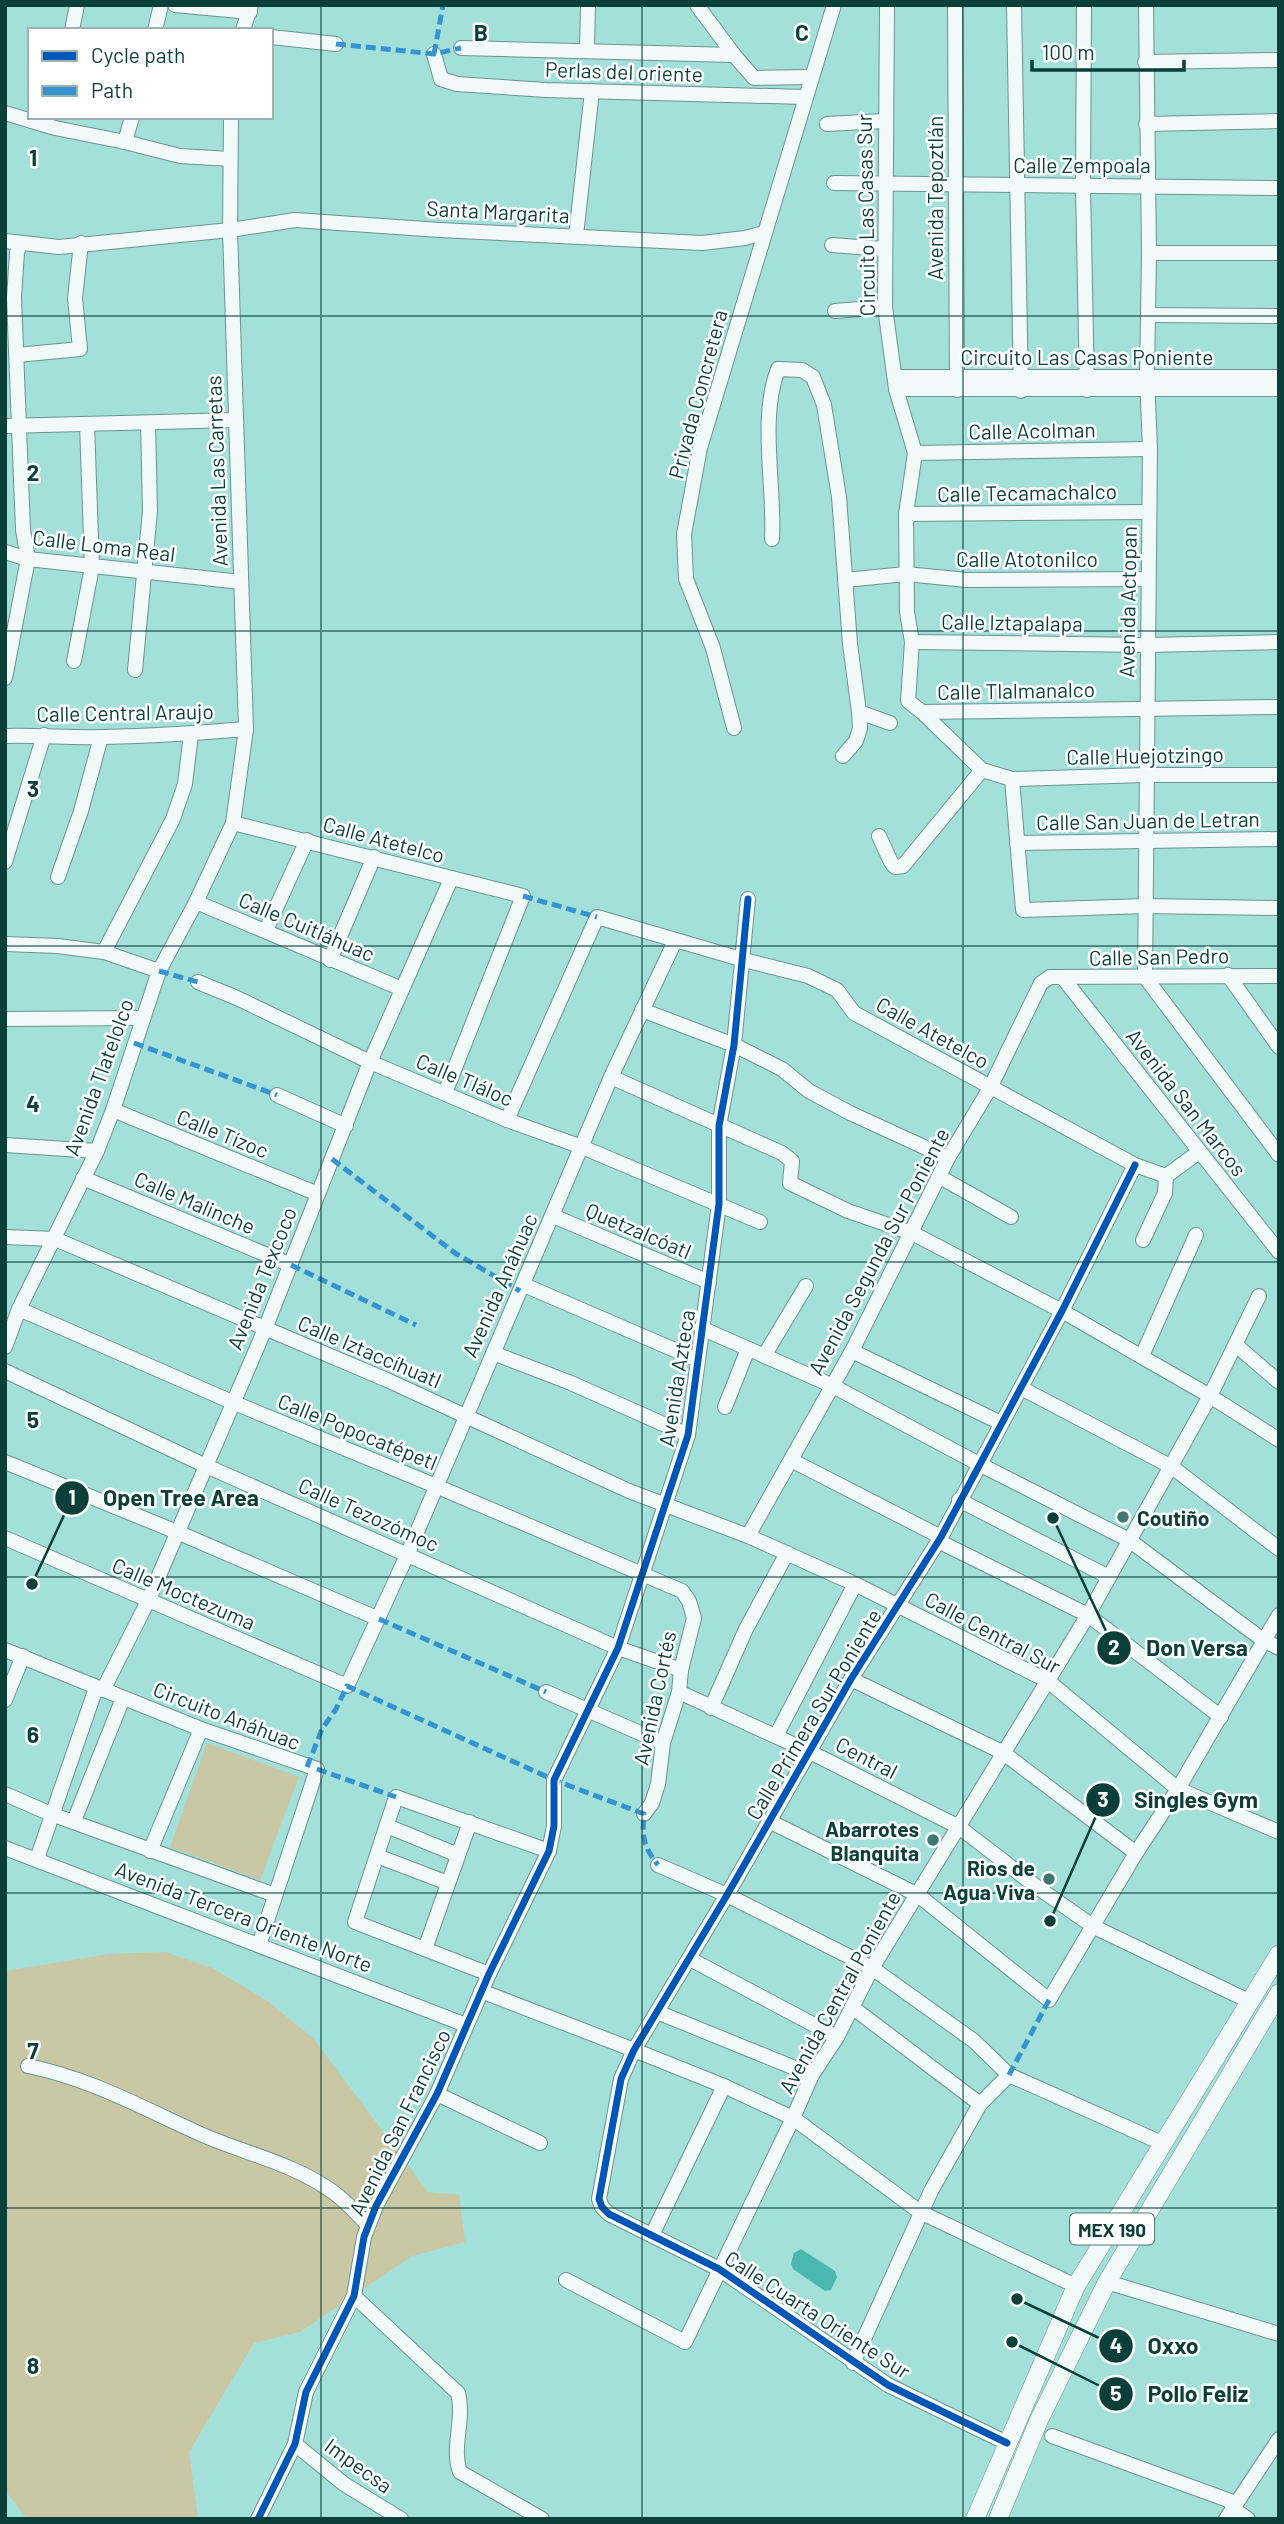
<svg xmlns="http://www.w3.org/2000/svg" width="1284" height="2524" viewBox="0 0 1284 2524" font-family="Barlow,sans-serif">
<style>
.green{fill:#cac7a4}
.water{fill:#4ab8ae}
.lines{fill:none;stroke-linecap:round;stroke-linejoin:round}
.minor-casing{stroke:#6c948f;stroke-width:16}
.major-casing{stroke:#6c948f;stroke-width:19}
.minor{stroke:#f1faf9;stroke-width:14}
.major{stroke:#f1faf9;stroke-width:18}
.quiet{stroke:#3594d0;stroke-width:5;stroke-dasharray:10 5;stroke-linecap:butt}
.cycleway-casing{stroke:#fff;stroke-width:11}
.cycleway{stroke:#0057b8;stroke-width:7}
.grid{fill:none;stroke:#0b3f3a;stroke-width:2;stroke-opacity:0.55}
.poi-dot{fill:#407772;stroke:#fff;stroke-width:2.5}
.labels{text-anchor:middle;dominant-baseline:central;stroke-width:5;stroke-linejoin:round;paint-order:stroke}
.shield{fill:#fff;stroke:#547975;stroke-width:2}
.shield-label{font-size:19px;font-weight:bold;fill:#0b3f3a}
.street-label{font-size:21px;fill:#0b3f3a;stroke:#fff}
.poi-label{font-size:21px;font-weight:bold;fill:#0b3f3a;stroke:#fff;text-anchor:end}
.grid-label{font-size:23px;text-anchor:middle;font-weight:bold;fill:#0b3f3a;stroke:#fff;stroke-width:5;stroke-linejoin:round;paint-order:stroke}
.leader{fill:none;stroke:#0b3f3a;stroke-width:2.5}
.callout-dot{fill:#0b3f3a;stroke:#fff;stroke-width:2.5}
.mark-label{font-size:21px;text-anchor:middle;font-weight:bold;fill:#fff}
.callout-label{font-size:23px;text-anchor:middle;font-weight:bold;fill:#0b3f3a;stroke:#fff;stroke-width:5;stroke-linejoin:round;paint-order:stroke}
</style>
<rect width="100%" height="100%" fill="#a2e0d9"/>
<g class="green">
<path d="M207,1743L299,1777L260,1880L170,1847Z"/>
<path d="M165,1952L212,1968L266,2000L313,2038L428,2192L459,2195L465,2242L412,2256L300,2332L254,2343L189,2452L198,2519H27L5,2490V1971L109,1954Z"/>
</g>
<path class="water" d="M801,2249L835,2271L837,2277L831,2290L825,2291L793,2269L791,2263L794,2253Z"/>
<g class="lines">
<g class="minor-casing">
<g id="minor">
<path d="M175,5L250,12"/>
<path d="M697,5L734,55"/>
<path d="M887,5L885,307L896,389L915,453L906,514L907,612L912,642L908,701L922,712L982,770L1012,779L1146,775H1279"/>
<path d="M955,5L957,390"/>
<path d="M1014,5L1021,391"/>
<path d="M1084,5L1083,186L1087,390"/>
<path d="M1146,5L1149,253L1147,377L1150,449L1145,977L1279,1155"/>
<path d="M72,30L77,5"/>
<path d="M155,30L161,5"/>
<path d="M243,30L251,5"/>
<path d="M271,37L336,44"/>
<path d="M461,48L734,55L754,78L811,77"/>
<path d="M587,51L588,5"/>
<path d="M434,54L441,79L457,84L546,90L805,97"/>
<path d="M1145,62L1279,60"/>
<path d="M5,113L55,128L125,142L180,156L230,159"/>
<path d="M827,124L884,121"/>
<path d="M1146,124L1279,121"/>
<path d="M125,142L132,117"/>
<path d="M834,183L1279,188"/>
<path d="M576,236L592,91"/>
<path d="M5,241L59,247L230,230L295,220L440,230L702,243L745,238L764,233"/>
<path d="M832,245L884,249"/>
<path d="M1149,253H1279"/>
<path d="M835,311L885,307"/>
<path d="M1149,315L1279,316"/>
<path d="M17,355L80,349L75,298L81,243"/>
<path d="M895,377H1279"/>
<path d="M896,389H1279"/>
<path d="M5,426L236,420"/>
<path d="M915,453L1150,449"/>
<path d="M906,514L1149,512"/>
<path d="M772,539C775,487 759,418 778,369L802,370L813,377L824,405L839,497L850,644L859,712L860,728L856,741L843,756"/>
<path d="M5,552L28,559L241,582"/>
<path d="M845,580L906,574L967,580L1148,579"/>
<path d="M912,642L1147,645L1279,642"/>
<path d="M74,661L92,567L87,424"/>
<path d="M135,670L150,511L148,423"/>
<path d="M5,678L28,559L23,530L14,298L17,252L21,243"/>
<path d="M859,712L890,723"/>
<path d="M922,712L1279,707"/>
<path d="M734,728L713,648L686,579L684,534L700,448L834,5"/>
<path d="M5,736C38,735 71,738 104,737C152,736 199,733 246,729"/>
<path d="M1012,779L1023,910L1146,906L1279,908"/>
<path d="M233,823L523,896L445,1093"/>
<path d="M879,836L891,862L895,867L903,866L982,770"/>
<path d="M1017,843L1279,839"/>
<path d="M5,862L44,735"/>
<path d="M58,877L81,811L101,737"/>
<path d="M196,902L402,989"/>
<path d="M266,930L307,840"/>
<path d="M5,944L58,946L104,952L159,971"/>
<path d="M104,952L173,819L185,784L191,734"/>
<path d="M330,960L374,857"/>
<path d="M1228,975L1279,1047"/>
<path d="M1063,978L1279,1252"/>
<path d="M198,982L237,998L370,1062L507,1120L582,1147L760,1222"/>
<path d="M642,1010L734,1045L782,1069L809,1091L850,1113L948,1158"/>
<path d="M5,1019L143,1018"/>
<path d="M611,1077L782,1153L792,1161L790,1183L848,1211L912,1233L1062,1311L1210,1396L1279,1440"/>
<path d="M277,1095L346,1126"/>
<path d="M113,1110L318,1194"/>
<path d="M507,1120L597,917L744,960L808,976L837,990L854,1013L1135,1165L1166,1176"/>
<path d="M5,1145L97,1151"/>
<path d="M1166,1176L1199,1152"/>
<path d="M940,1177L1011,1217"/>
<path d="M83,1178L291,1265"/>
<path d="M553,1216L709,1282"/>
<path d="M5,1237L55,1239L387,1380L629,1491L748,1536L855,1584L1048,1681L1178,1789L1279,1832"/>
<path d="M1143,1240L1165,1193L1166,1176"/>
<path d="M524,1285L698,1360"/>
<path d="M19,1309L232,1402L436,1486L682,1591L689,1601L694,1618L681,1670L679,1692L663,1743L658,1784L652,1803L644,1814"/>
<path d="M701,1328L831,1385L979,1464L1129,1540L1263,1640L1279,1648"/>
<path d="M1237,1346L1279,1382"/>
<path d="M5,1347L19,1309L97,1151L113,1110L159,971L196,902L233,823L246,729L230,230L231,117"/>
<path d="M852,1351L1001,1423"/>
<path d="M493,1353L571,1383L688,1435"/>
<path d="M764,1356L806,1286"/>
<path d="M1142,1356L1196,1235"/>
<path d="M5,1371L204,1465L618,1648L681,1670"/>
<path d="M1021,1388L1172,1467L1279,1549"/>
<path d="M725,1407L748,1349"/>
<path d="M791,1460L941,1537"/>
<path d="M5,1462L177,1532L379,1619"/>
<path d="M959,1500L1109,1577"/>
<path d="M748,1536L852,1351L948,1158L990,1088L1041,983L1050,977L1279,976"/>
<path d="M5,1538L347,1686L408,1553L611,1077L675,941"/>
<path d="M938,1541L1088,1615L1221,1717"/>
<path d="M5,1650L201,1729L317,1769L259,1945"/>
<path d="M851,1679L1002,1752L1136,1853"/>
<path d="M103,1690L148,1601L265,1329L370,1062L451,879"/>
<path d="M546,1692L663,1743"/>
<path d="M679,1692L810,1752L959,1827L1037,1887L1094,1927L1251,2002"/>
<path d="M5,1700L23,1656"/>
<path d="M711,1708L746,1629L787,1553"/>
<path d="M776,1736L855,1584"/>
<path d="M5,1794L51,1814L275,1895"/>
<path d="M74,1821L123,1698"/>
<path d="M769,1821L918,1895L1049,2000L1136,1853L1178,1789L1279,1615"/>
<path d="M387,1826L458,1855"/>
<path d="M5,1848L466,2025"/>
<path d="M150,1851L201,1729"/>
<path d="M377,1856L448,1883"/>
<path d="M37,1859L96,1688"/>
<path d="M658,1865L727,1895L872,1968L974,2041L1009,2075L1164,2144"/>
<path d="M425,1949L470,1822"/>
<path d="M690,1959L837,2037"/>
<path d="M489,1974L355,1922L396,1797L549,1851"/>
<path d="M481,1991L634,2050L724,2086L793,2118L920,2212L1076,2286"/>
<path d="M852,2007L980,2104"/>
<path d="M657,2012L812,2075"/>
<path d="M28,2066C88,2078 141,2107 196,2132C241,2153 292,2162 333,2192C346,2201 357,2214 368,2225"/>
<path d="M437,2094L540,2143"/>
<path d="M652,2235L724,2086"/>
<path d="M566,2280L685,2342L793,2118L812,2075L837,2037L872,1968L1088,1615L1210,1396L1259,1296"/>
<path d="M1107,2282L1279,2334"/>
<path d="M354,2296L458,2393C465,2420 451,2446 460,2472L542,2519"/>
<path d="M853,2363L931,2191L980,2104L1009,2075"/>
<path d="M1052,2436L1236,2503"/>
<path d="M1007,2443L888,2385L719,2269L609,2214L602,2207L599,2199L621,2079L634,2050L727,1895L851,1679L941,1537L1062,1311L1135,1165"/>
<path d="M295,2444L344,2484L401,2519"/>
<path d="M1232,2508L1248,2519"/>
<path d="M258,2519L295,2444L306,2392L354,2296L364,2237L376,2206L437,2094L489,1974L549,1851L554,1826V1780L618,1648L688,1435L719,1204V1126L734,1045L748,899"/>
<path d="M1226,2519L1279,2439"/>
</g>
</g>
<g class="major-casing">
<g id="major">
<path d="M975,2519L1076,2286L1279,1954"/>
<path d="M998,2519L1039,2420L1107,2282L1279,1993"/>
</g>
</g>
<use href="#minor" class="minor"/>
<use href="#major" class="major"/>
<g class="quiet">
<path d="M336,44L434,54L461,48"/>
<path d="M434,54L443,5"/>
<path d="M523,896L597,917"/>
<path d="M159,971L198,982"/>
<path d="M134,1043L277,1095"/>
<path d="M332,1159L455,1253L520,1291"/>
<path d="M291,1265L416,1325"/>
<path d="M379,1619L546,1692"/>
<path d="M307,1767L322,1729L336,1709L347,1686L554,1780L644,1814C642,1837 643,1846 658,1865"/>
<path d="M317,1769L396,1797"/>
<path d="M1009,2075L1049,2000"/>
</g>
<g class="cycleway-casing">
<g id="cycleway">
<path d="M1007,2443L888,2385L719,2269L609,2214L602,2207L599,2199L621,2079L634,2050L727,1895L851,1679L941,1537L1062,1311L1135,1165"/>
<path d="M258,2519L295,2444L306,2392L354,2296L364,2237L376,2206L437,2094L489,1974L549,1851L554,1826V1780L618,1648L688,1435L719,1204V1126L734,1045L748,899"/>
</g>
</g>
<use href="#cycleway" class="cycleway"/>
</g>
<path class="grid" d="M321,5V2519M642,5V2519M963,5V2519M5,316H1279M5,631H1279M5,946H1279M5,1262H1279M5,1577H1279M5,1893H1279M5,2208H1279"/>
<g class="poi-dot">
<circle cx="1123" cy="1517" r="7"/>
<circle cx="933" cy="1840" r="7"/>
<circle cx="1049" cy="1879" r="7"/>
</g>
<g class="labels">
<rect class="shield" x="1070" y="2213.5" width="84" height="31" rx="5"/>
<g class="shield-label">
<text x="1112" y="2229">MEX 190</text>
</g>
<g class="street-label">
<text transform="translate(624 71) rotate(2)">Perlas del oriente</text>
<text x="1082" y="164">Calle Zempoala</text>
<text transform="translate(934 198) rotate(-90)">Avenida Tepoztlán</text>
<text transform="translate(498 211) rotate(3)">Santa Margarita</text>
<text transform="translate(865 215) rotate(-91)">Circuito Las Casas Sur</text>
<text x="1087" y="356">Circuito Las Casas Poniente</text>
<text transform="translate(697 394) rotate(-75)">Privada Concretera</text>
<text transform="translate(1032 430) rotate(-1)">Calle Acolman</text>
<text transform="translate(216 471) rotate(-92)">Avenida Las Carretas</text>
<text transform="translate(1027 492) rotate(-1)">Calle Tecamachalco</text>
<text transform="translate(104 545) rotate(7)">Calle Loma Real</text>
<text x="1027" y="558">Calle Atotonilco</text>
<text transform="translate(1127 602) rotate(-89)">Avenida Actopan</text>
<text transform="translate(1012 622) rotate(1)">Calle Iztapalapa</text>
<text transform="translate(1016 690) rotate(-1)">Calle Tlalmanalco</text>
<text transform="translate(125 712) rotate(-1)">Calle Central Araujo</text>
<text transform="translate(1145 755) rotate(-1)">Calle Huejotzingo</text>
<text transform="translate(1148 820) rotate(-1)">Calle San Juan de Letran</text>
<text transform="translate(384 839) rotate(15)">Calle Atetelco</text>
<text transform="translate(307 926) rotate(23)">Calle Cuitláhuac</text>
<text transform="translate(1159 956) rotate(-1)">Calle San Pedro</text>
<text transform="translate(933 1032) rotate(29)">Calle Atetelco</text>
<text transform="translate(98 1077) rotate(-70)">Avenida Tlatelolco</text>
<text transform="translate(465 1079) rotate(23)">Calle Tláloc</text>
<text transform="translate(1187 1102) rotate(52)">Avenida San Marcos</text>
<text transform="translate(223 1133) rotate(22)">Calle Tízoc</text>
<text transform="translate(195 1202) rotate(23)">Calle Malinche</text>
<text transform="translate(639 1230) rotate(23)">Quetzalcóatl</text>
<text transform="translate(878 1251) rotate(-62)">Avenida Segunda Sur Poniente</text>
<text transform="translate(261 1278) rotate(-68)">Avenida Texcoco</text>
<text transform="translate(499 1285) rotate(-66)">Avenida Anáhuac</text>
<text transform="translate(370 1351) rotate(23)">Calle Iztaccíhuatl</text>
<text transform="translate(676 1378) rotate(-81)">Avenida Azteca</text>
<text transform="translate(358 1431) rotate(22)">Calle Popocatépetl</text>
<text transform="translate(369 1514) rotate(24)">Calle Tezozómoc</text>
<text transform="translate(184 1593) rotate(23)">Calle Moctezuma</text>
<text transform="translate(993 1632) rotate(28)">Calle Central Sur</text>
<text transform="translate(654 1698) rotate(-78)">Avenida Cortés</text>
<text transform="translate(813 1714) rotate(-59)">Calle Primera Sur Poniente</text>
<text transform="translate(227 1715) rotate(21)">Circuito Anáhuac</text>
<text transform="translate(867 1757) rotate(27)">Central</text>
<text transform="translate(244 1916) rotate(21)">Avenida Tercera Oriente Norte</text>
<text transform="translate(839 1992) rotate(-61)">Avenida Central Poniente</text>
<text transform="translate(399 2122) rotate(-64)">Avenida San Francisco</text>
<text transform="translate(818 2314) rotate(33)">Calle Cuarta Oriente Sur</text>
<text transform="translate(359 2465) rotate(36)">Impecsa</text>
</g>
<g class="poi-label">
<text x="1137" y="1517" text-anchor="start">Coutiño</text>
<text x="919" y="1828">Abarrotes<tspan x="919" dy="24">Blanquita</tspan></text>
<text x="1035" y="1867">Rios de<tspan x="1035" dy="24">Agua Viva</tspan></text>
</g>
</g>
<g class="grid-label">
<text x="481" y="41">B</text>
<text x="802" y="41">C</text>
<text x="33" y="166">1</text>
<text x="33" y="481">2</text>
<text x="33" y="797">3</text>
<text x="33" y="1112">4</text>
<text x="33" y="1428">5</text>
<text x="33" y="1743">6</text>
<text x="33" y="2059">7</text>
<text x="33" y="2374">8</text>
</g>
<path class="leader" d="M32 1584L72 1498M1053 1518L1114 1648M1050 1921L1103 1800M1017 2299L1116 2346M1012 2342L1116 2394"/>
<g class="callout-dot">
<circle cx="32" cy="1584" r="7"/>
<circle cx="1053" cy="1518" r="7"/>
<circle cx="1050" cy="1921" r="7"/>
<circle cx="1017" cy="2299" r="7"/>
<circle cx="1012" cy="2342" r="7"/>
<circle cx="72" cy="1498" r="18"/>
<circle cx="1114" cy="1648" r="18"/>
<circle cx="1103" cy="1800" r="18"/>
<circle cx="1116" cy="2346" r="18"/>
<circle cx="1116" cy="2394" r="18"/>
</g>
<g class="mark-label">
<text x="72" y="1505">1</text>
<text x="1114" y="1655">2</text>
<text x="1103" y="1807">3</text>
<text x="1116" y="2353">4</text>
<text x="1116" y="2401">5</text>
</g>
<g class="callout-label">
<text x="181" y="1506">Open Tree Area</text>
<text x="1197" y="1656">Don Versa</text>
<text x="1196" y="1808">Singles Gym</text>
<text x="1173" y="2354">Oxxo</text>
<text x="1198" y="2402">Pollo Feliz</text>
</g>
<rect width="1284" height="2524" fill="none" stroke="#0b3f3a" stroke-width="14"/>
<rect x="28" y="28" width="245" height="91" fill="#ffffff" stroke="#9db2b0" stroke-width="2"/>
<rect x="42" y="51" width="35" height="10" fill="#0057b8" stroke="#9db2b0" stroke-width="2"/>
<text x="91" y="63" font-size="21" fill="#0b3f3a">Cycle path</text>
<rect x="42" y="86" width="35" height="10" fill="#3594d0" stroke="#9db2b0" stroke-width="2"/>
<text x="91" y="98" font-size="21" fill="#0b3f3a">Path</text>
<path d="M1032 60v10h152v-10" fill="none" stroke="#0b3f3a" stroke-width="3.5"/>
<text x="1042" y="60" font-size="21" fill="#0b3f3a" stroke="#ffffff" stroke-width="5" paint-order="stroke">100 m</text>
</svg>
